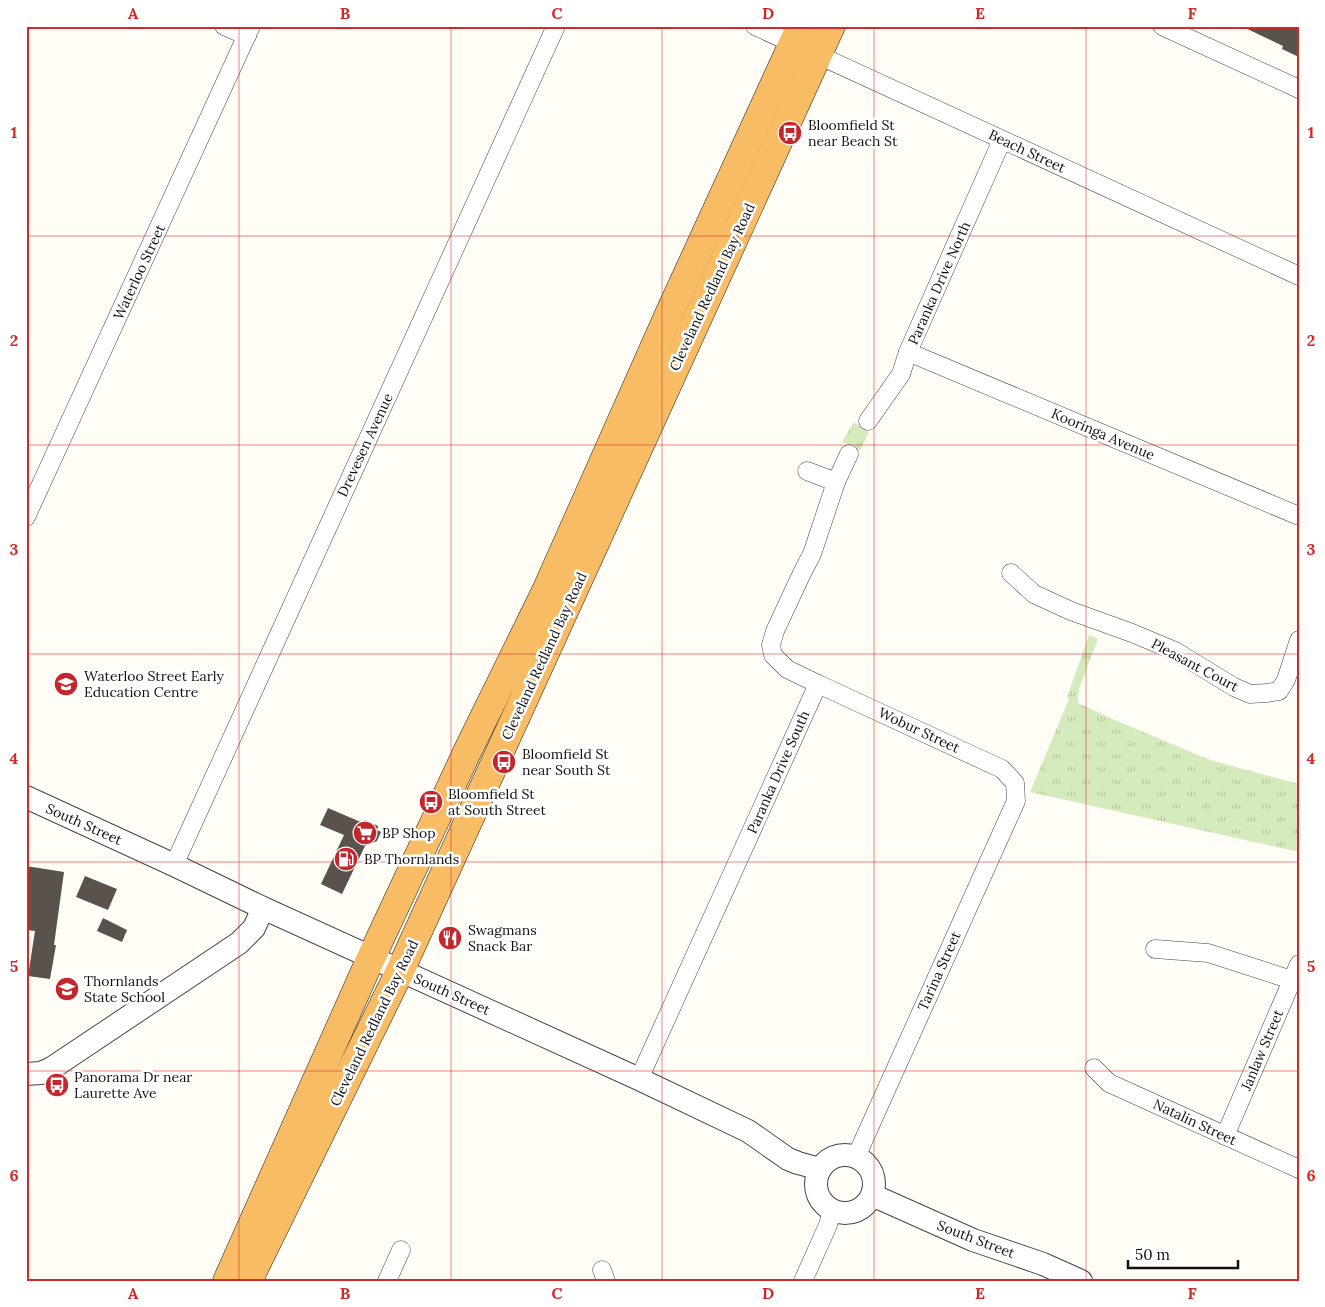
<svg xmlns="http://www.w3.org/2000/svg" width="1325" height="1307" viewBox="0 0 1325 1307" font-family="Lora,serif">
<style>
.grass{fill:url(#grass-tufts)}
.building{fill:#5a524d}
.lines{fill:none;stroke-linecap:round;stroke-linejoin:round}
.minor-casing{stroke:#444;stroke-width:19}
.tertiary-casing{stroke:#444;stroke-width:24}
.trunk-casing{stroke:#222;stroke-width:29}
.minor{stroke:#fff;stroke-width:18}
.tertiary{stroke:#fff;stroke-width:22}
.trunk{stroke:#f7bc64;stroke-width:28}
.grid{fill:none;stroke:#d62828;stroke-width:1;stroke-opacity:0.55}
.labels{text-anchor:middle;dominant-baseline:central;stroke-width:5;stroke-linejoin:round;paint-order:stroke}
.poi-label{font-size:14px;fill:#111;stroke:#fff;text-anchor:start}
.street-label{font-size:14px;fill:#111;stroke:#fff}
.neatline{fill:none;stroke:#d62828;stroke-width:2}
.grid-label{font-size:16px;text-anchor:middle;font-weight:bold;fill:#d62828}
</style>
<defs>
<pattern id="grass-tufts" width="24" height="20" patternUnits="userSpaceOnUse" patternTransform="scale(1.25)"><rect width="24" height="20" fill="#d5ebbd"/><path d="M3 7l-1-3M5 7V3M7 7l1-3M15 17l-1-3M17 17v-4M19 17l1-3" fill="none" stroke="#b6c8a1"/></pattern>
</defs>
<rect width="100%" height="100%" fill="#fffdf5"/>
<g class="grass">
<path d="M854,422L869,432L860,451L842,442Z"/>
<path d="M1089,635L1098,639L1079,689L1078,703L1115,720L1210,760L1299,784V852L1030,792L1069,699L1067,697Z"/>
</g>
<g class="building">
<path d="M1241,26H1292L1299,29V57L1282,49L1283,46Z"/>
<path d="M328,808L363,823L365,820L378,826L377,830L381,832L377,841L365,846L342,894L321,884L344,835L320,825Z"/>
<path d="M26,866L64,872L54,945H56L50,979L28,976L35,931L26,930Z"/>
<path d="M85,876L117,889L108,910L76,897Z"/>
<path d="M103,918L127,930L122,942L97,931Z"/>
</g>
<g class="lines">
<g class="minor-casing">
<g id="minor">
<path d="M224,26L247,36"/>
<path d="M755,26L1299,276"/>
<path d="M1162,26L1299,89"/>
<path d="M908,352L1299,516"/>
<path d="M868,421L901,374L908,352L1002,140"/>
<path d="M807,471L836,482"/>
<path d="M26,517L251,26"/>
<path d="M1011,573L1034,594L1071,611L1132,633L1175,651L1234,687L1250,694L1266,693L1279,691L1286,680L1299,640"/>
<path d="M818,684L1002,769L1015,783L1016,801L856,1157"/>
<path d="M174,865L556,26"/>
<path d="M1155,949L1208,953L1292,980"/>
<path d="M1094,1068L1109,1083L1299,1169"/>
<path d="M639,1079L818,684L787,669L773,655L771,645L775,631L802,573L812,554L836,482L849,454"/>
<path d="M1225,1136L1299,964"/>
<path d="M602,1270L606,1281"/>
<path d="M387,1281L401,1250"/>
<path d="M803,1281L828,1225L832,1210"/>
</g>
</g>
<g class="tertiary-casing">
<g id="tertiary">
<path d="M26,797L174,865L263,908L639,1079L748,1131L788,1159L798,1163L820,1169"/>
<path d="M26,1074L41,1073L52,1068L239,943L254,928L263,908"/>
<circle cx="845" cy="1184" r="29"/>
<path d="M872,1195L973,1240L1043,1264L1081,1281"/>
</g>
</g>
<g class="trunk-casing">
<g id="trunk">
<path d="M227,1281L371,958L468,750L546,591L670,312L801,26"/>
<path d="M248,1281L400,971L831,26"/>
</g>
</g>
<use href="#minor" class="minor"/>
<use href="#tertiary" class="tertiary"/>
<use href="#trunk" class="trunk"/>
</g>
<path class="grid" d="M239,26V1281M451,26V1281M662,26V1281M874,26V1281M1086,26V1281M26,236H1299M26,445H1299M26,654H1299M26,862H1299M26,1071H1299"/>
<defs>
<g id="bus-disc" transform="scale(1.25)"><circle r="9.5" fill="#c4262e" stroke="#fff"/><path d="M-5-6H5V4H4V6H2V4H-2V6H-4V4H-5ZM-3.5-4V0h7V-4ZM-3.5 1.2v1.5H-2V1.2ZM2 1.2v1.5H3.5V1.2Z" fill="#fff"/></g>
<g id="school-disc" transform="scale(1.25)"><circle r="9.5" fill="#c4262e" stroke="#fff"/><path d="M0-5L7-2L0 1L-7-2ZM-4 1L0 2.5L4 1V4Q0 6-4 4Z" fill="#fff"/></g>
<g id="supermarket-disc" transform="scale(1.25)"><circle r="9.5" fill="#c4262e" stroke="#fff"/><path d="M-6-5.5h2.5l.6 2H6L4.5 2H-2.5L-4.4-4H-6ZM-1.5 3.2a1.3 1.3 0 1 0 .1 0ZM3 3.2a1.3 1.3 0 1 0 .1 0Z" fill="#fff"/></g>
<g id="fuel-disc" transform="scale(1.25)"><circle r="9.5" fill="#c4262e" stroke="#fff"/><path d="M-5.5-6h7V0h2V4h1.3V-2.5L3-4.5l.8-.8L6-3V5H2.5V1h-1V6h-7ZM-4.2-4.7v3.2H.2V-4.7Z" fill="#fff"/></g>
<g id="restaurant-disc" transform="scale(1.25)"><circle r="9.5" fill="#c4262e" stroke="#fff"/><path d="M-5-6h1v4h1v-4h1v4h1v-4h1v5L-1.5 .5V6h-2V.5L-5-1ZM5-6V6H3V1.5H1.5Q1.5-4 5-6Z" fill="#fff"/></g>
</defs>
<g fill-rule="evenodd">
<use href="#bus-disc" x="790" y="133"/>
<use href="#school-disc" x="66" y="684"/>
<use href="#bus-disc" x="504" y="762"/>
<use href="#bus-disc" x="431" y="802"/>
<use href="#supermarket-disc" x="365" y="833"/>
<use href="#fuel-disc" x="346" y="859"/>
<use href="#restaurant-disc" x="450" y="938"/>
<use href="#school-disc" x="67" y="989"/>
<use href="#bus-disc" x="57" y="1085"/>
</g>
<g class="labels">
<g class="poi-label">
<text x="808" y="125">Bloomfield St<tspan x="808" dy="16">near Beach St</tspan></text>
<text x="84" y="676">Waterloo Street Early<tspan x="84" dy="16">Education Centre</tspan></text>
<text x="522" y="754">Bloomfield St<tspan x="522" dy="16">near South St</tspan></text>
<text x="448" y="794">Bloomfield St<tspan x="448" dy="16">at South Street</tspan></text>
<text x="382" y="833">BP Shop</text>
<text x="364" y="859">BP Thornlands</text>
<text x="468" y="930">Swagmans<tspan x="468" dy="16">Snack Bar</tspan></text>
<text x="84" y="981">Thornlands<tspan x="84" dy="16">State School</tspan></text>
<text x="74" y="1077">Panorama Dr near<tspan x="74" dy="16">Laurette Ave</tspan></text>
</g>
<g class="street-label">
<text transform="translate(1027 151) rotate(25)">Beach Street</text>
<text transform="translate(139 272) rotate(-65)">Waterloo Street</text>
<text transform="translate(939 283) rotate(-66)">Paranka Drive North</text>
<text transform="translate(712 287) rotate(-65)">Cleveland Redland Bay Road</text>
<text transform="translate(1103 434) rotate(23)">Kooringa Avenue</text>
<text transform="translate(365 445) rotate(-65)">Drevesen Avenue</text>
<text transform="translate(544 656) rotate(-65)">Cleveland Redland Bay Road</text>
<text transform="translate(1195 665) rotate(28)">Pleasant Court</text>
<text transform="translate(919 730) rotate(25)">Wobur Street</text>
<text transform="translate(778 772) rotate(-66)">Paranka Drive South</text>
<text transform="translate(84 824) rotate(24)">South Street</text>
<text transform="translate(939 971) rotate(-66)">Tarina Street</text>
<text transform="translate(452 994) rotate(24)">South Street</text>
<text transform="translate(374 1023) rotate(-64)">Cleveland Redland Bay Road</text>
<text transform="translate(1262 1050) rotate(-67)">Janlaw Street</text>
<text transform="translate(1195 1122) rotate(25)">Natalin Street</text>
<text transform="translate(976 1239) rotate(21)">South Street</text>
</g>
</g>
<rect width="1325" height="1307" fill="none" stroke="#ffffff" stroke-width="55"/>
<path d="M1128 1260v8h110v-8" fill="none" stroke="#111111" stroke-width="2.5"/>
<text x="1135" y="1260" font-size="15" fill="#111111" stroke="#ffffff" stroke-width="4" paint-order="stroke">50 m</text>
<rect x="28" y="28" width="1270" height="1252" class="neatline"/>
<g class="grid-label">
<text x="133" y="19">A</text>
<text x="345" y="19">B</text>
<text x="557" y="19">C</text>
<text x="768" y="19">D</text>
<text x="980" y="19">E</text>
<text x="1192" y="19">F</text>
<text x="14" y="138">1</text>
<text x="1311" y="138">1</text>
<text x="14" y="346">2</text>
<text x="1311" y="346">2</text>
<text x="14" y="555">3</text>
<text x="1311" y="555">3</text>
<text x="14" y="764">4</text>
<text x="1311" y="764">4</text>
<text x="14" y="972">5</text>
<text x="1311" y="972">5</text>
<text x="14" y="1181">6</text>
<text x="1311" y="1181">6</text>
<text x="133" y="1299">A</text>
<text x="345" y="1299">B</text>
<text x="557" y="1299">C</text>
<text x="768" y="1299">D</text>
<text x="980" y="1299">E</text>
<text x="1192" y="1299">F</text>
</g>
</svg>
